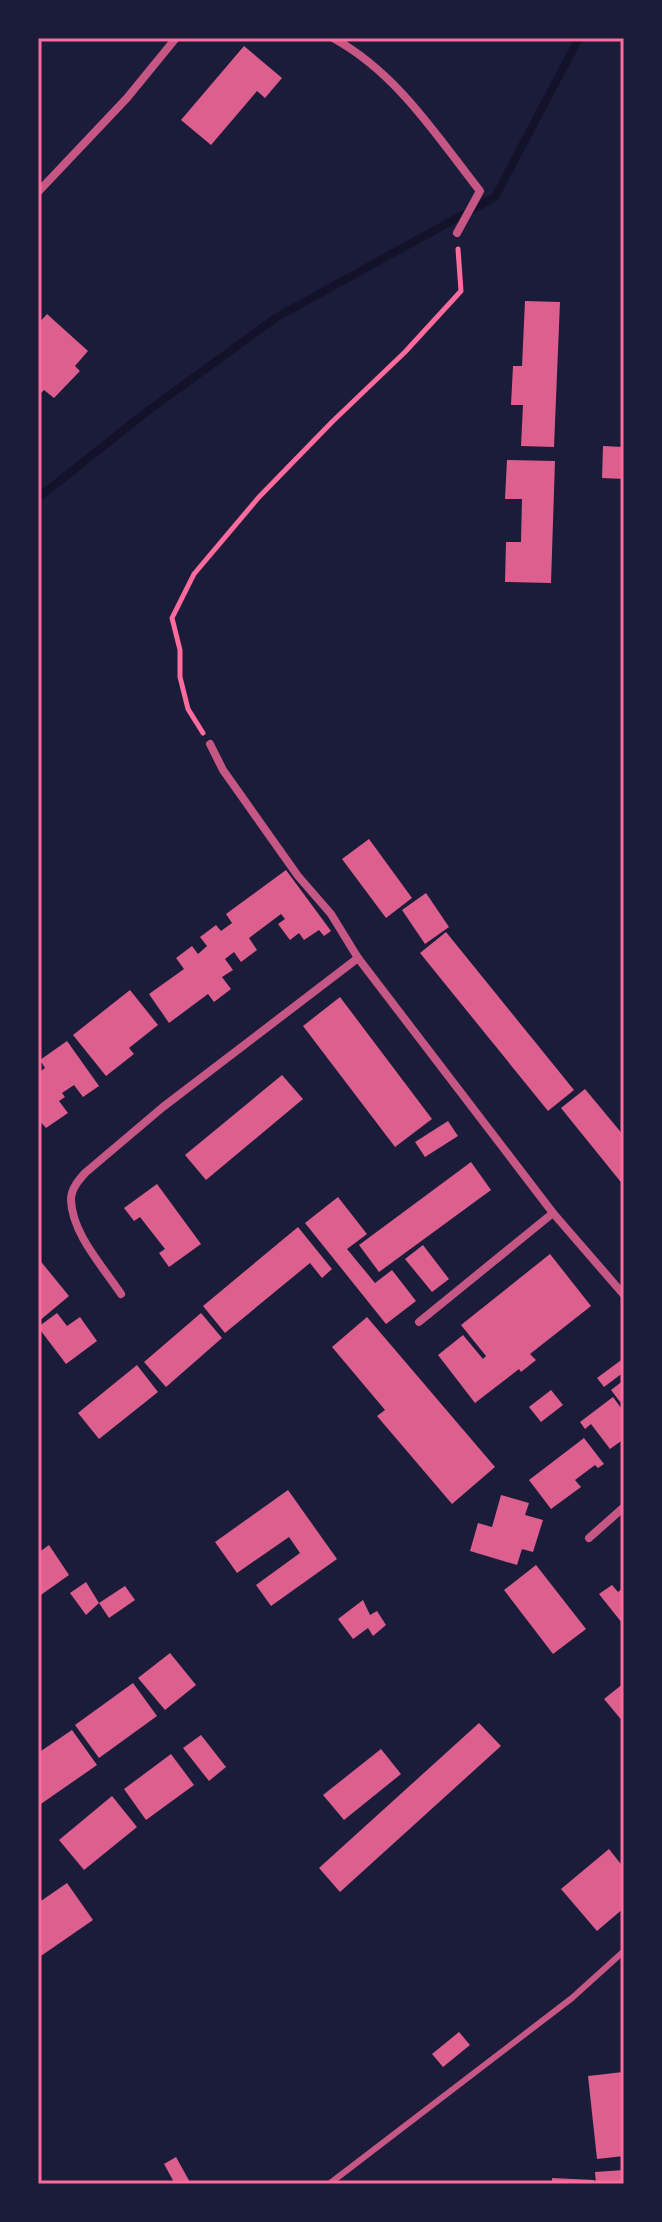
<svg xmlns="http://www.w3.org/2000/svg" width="662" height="2222" viewBox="0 0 662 2222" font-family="Literata,serif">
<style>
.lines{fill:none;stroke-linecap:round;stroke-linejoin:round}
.stream{stroke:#12122b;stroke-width:8}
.building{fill:#dd5f8e}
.path{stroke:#ff6b9d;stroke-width:5}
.service{stroke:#c65784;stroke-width:6}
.minor{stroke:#c65784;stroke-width:8}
.neatline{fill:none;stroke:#ff6b9d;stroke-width:3}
</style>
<rect width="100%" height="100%" fill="#1b1b3a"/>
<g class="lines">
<path class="stream" d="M38,498L145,413L277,317L495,197L579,38"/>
</g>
<g class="building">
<path d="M244,46L282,78L265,98L257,91L211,145L181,120Z"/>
<path d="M525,301L560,302L554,447L521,446L523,405H511L513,366H522Z"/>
<path d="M47,314L88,351L75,366L80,371L54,398L44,390L38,396V324Z"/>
<path d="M603,446L624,447V479L602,478Z"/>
<path d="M507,460L555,461L551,583L505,582L506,542H521L522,499H505Z"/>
<path d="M369,839L412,898L386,918L342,859Z"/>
<path d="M286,870L331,931L324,936L319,930L304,940L299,933L290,940L278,924L285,919L281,914L249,938L257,950L241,962L234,952L225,959L233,970L222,977L231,989L214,1002L208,994L169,1023L149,994L184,969L176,958L192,946L198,954L207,946L200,937L216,925L221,931L232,923L226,914Z"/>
<path d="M426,893L449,927L425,944L402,910Z"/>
<path d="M446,932L574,1090L548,1111L420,953Z"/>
<path d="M130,990L158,1025L129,1048L134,1054L106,1076L73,1035Z"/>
<path d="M340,997L432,1119L395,1147L303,1026Z"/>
<path d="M67,1041L99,1086L83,1097L74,1085L62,1093L65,1097L59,1101L68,1113L46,1128L38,1119V1073L45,1068L40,1060Z"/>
<path d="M282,1075L303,1099L206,1180L185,1155Z"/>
<path d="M585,1089L624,1136V1186L561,1108Z"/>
<path d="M448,1121L458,1136L425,1157L415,1142Z"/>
<path d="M471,1162L491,1190L379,1272L359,1245Z"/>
<path d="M157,1184L201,1244L169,1267L159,1253L165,1249L140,1217L134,1221L124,1208Z"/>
<path d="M338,1197L367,1234L347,1249L375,1283L392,1270L416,1301L386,1324L305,1223Z"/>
<path d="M298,1227L332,1269L322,1278L310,1263L225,1333L203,1306Z"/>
<path d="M423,1245L449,1279L432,1292L405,1259Z"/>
<path d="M550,1254L591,1306L530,1354L536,1360L521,1372L519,1369L475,1403L438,1355L463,1335L483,1359L486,1356L461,1325Z"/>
<path d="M38,1258L69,1296L38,1322Z"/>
<path d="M57,1313L67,1326L80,1317L97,1341L66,1364L38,1327Z"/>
<path d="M201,1313L222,1338L166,1387L144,1362Z"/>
<path d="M367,1317L495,1467L452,1504L377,1416L385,1410L332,1347Z"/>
<path d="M624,1358V1372L604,1387L597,1378Z"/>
<path d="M137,1365L158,1392L99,1439L78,1413Z"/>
<path d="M624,1380V1407L611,1390Z"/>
<path d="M551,1390L563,1405L541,1422L529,1407Z"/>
<path d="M613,1397L624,1412V1439L610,1449L591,1424L585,1429L580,1422Z"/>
<path d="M584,1438L604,1464L598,1468L595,1465L575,1480L581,1487L551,1509L529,1480Z"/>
<path d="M288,1490L337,1559L271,1606L256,1585L300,1553L289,1537L237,1573L215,1542Z"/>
<path d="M501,1495L529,1503L525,1515L543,1520L533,1552L522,1549L517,1565L470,1551L478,1523L492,1527Z"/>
<path d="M49,1545L69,1575L38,1597V1553Z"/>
<path d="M536,1565L586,1629L553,1654L504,1590Z"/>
<path d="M86,1582L99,1603L86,1615L70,1593Z"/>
<path d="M612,1585L618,1592L624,1587L622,1623L599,1594Z"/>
<path d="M125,1586L135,1600L109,1618L99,1603Z"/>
<path d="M363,1600L370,1615L377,1611L386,1625L373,1636L368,1628L353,1639L338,1619Z"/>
<path d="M170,1653L196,1685L165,1710L138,1678Z"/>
<path d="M133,1683L157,1716L99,1758L75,1725Z"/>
<path d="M624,1683V1723L604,1699Z"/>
<path d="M479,1723L501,1746L340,1892L319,1868Z"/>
<path d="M72,1730L97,1765L38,1806V1753Z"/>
<path d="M201,1735L226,1767L209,1781L183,1748Z"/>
<path d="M381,1749L401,1774L344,1820L323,1795Z"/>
<path d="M171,1754L194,1785L146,1820L124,1789Z"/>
<path d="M112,1796L137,1827L84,1870L59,1840Z"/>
<path d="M609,1849L624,1868V1908L597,1931L561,1889Z"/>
<path d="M67,1883L93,1920L38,1958V1903Z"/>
<path d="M459,2032L470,2045L443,2067L432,2054Z"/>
<path d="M623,2072L624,2156L597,2159L588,2076Z"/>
<path d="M176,2157L191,2184H175L164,2164Z"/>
<path d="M624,2170V2184H596L595,2172Z"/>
<path d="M552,2178L594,2180V2184H552Z"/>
</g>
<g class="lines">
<path class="path" d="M203,733L188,709L180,677V650L172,618L194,574L259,497L332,422L405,352L461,291L458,249"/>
<path class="service" d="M329,2184L572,1998L624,1951"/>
<g class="minor">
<path d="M333,38C397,73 436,135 480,191L457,233"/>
<path d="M38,192L127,98L176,38"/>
<path d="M210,744L223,770L298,876L331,914L358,958L553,1213L624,1295"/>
<path d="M121,1294C104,1268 72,1234 71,1200C71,1189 78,1181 85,1173L163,1107L358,958"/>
<path d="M419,1322L553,1213"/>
<path d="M589,1538L624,1507"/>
</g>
</g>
<rect width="662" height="2222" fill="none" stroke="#1b1b3a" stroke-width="80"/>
<rect x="40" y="40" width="582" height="2142" class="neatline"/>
</svg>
